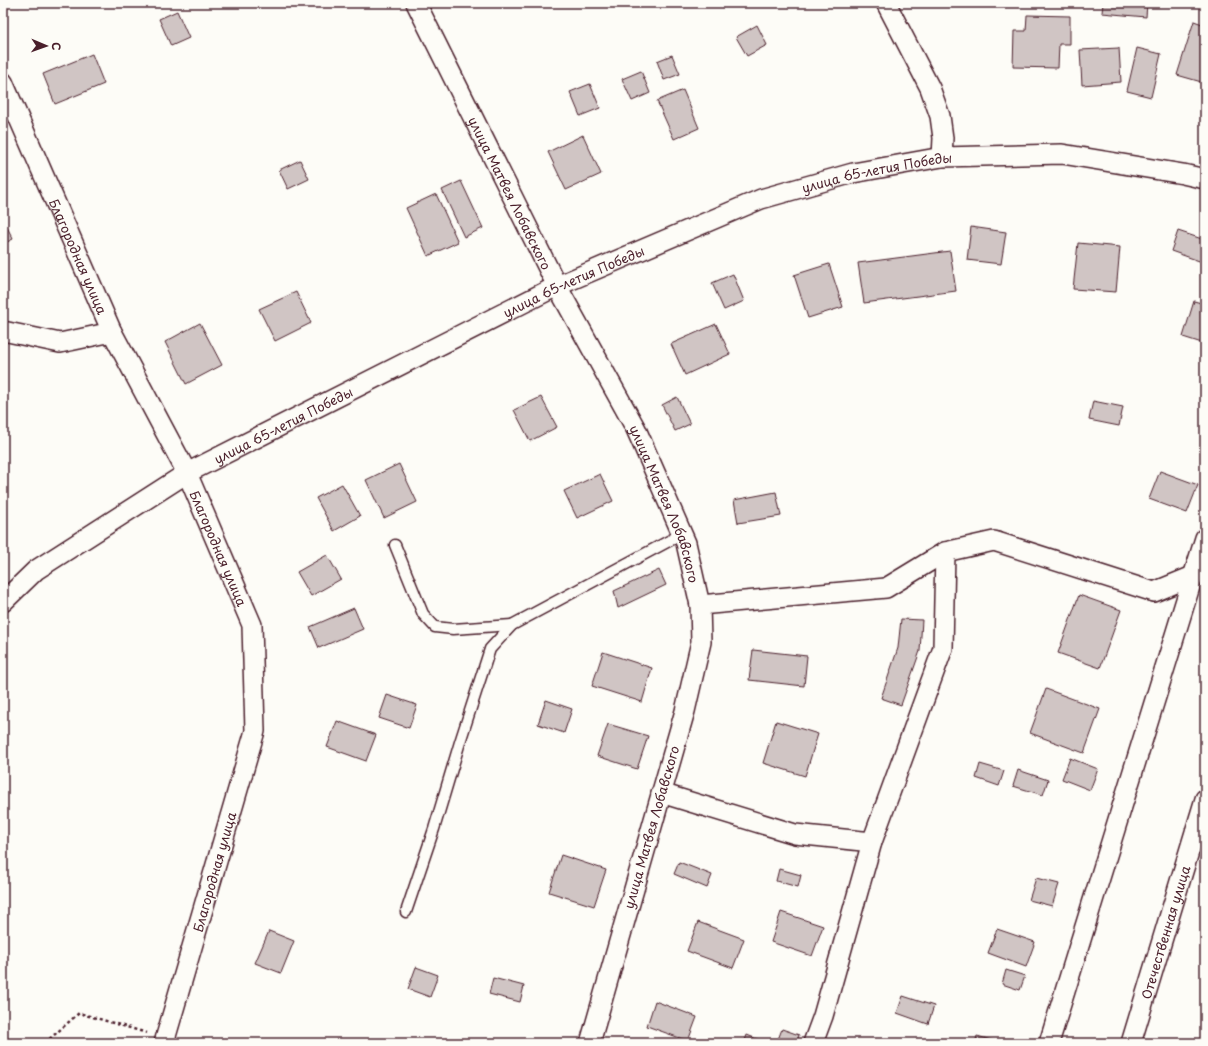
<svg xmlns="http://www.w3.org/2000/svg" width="1208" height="1046" viewBox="0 0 1208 1046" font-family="'Playpen Sans',sans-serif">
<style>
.building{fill:#d0c5c4;stroke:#4a1f2b}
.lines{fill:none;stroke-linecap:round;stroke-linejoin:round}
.lane-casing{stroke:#4a1f2b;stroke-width:13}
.street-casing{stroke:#4a1f2b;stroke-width:22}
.path{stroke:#4a1f2b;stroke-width:2.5;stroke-dasharray:3 3;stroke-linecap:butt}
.lane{stroke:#fdfcf7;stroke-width:10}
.street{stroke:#fdfcf7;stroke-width:19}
.labels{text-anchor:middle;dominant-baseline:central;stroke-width:3;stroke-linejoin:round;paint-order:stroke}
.street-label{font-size:13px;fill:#4a1f2b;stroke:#fdfcf7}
</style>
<rect width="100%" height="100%" fill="#fdfcf7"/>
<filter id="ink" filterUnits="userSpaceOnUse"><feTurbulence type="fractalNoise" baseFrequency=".025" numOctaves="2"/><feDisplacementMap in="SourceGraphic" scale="8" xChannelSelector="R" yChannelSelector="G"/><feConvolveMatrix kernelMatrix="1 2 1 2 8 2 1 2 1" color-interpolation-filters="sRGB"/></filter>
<g filter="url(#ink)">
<g class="building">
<path d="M1103,3H1147L1146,17L1102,13Z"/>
<path d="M177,11L189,38L171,46L159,19Z"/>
<path d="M1027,15L1070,16V44H1059L1058,68L1013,67L1014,31H1026Z"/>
<path d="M1194,21L1205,25V83L1177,75Z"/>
<path d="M757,25L767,45L747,56L736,37Z"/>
<path d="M1119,48L1121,82L1082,85L1080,50Z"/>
<path d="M1137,48L1161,54L1151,97L1127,91Z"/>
<path d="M92,54L104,84L55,104L43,74Z"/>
<path d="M672,55L680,74L664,80L657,61Z"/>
<path d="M641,71L650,93L632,101L622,79Z"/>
<path d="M590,84L600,108L580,116L570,92Z"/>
<path d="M683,90L699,128L674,139L657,101Z"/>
<path d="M583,135L601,174L566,190L548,152Z"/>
<path d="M300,160L309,179L288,189L279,170Z"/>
<path d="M461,181L483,228L464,237L442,190Z"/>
<path d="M436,194L458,242L428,256L406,208Z"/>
<path d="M3,219L13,239L3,244Z"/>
<path d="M971,227L1006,232L1001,264L967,260Z"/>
<path d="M1178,231L1205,240V263L1171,251Z"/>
<path d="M1078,243L1120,247L1116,292L1073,289Z"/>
<path d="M950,251L956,291L864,303L858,263Z"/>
<path d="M829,264L843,307L808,318L794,275Z"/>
<path d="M733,274L744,301L724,310L712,283Z"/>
<path d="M296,292L311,323L275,341L259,309Z"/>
<path d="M1194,301L1205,304V344L1183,337Z"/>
<path d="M200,323L222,365L186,384L165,342Z"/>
<path d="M716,324L730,354L685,375L671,344Z"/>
<path d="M541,397L557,427L530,441L514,410Z"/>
<path d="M677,397L690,424L675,431L662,405Z"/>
<path d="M1093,401L1123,407L1119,426L1089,420Z"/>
<path d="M399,464L417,502L384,518L366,480Z"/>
<path d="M1160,471L1198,485L1187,513L1149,499Z"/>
<path d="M600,474L613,501L577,518L564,491Z"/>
<path d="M342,484L360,516L334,531L316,498Z"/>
<path d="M776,492L781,516L738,523L734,500Z"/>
<path d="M327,555L341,579L311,596L297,572Z"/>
<path d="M659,570L666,585L618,608L614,591Z"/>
<path d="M1079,595L1121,610L1100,668L1058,653Z"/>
<path d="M354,608L363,629L319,648L310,627Z"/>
<path d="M901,619L922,620L920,651L901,705L881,698L898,648Z"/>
<path d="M753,650L807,656L804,686L749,680Z"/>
<path d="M603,652L652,668L642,702L592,686Z"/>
<path d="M1046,689L1100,709L1084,753L1030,733Z"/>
<path d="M387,695L417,705L409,728L379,718Z"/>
<path d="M546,700L572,709L564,733L538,724Z"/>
<path d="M337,721L376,735L366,761L327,747Z"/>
<path d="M776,721L818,734L805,776L763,763Z"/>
<path d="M608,724L648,736L637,769L597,756Z"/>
<path d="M1070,758L1098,769L1090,790L1062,779Z"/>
<path d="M980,764L1004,771L999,786L976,778Z"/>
<path d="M1018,770L1048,780L1043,795L1013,786Z"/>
<path d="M561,855L606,870L594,906L549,892Z"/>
<path d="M679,862L712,875L707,888L674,874Z"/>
<path d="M779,869L801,875L798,887L776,881Z"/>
<path d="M1036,878L1059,884L1052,906L1029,900Z"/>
<path d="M781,912L823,926L812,956L771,942Z"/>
<path d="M698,922L744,939L733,968L687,951Z"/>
<path d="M997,929L1035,942L1026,967L988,953Z"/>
<path d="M269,931L294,941L281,973L255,963Z"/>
<path d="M416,967L438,975L430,997L408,989Z"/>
<path d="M1006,970L1025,976L1020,990L1002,984Z"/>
<path d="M493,978L524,986L520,1002L489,994Z"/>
<path d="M903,996L934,1006L928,1024L897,1013Z"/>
<path d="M655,1001L697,1017L688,1041L647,1026Z"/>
<path d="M782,1029L799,1035L797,1043L777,1042Z"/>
<path d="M747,1035L767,1043H744Z"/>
<path d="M977,1036L1002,1043H975Z"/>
</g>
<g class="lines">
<g class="lane-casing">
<g id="lane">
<path d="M395,545L423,614L435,627L453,629L512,625"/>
<path d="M406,912L434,829L460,742L490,649L512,625L682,534"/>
</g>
</g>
<g class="street-casing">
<g id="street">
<path id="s1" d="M416,3L557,286L636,429L686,543L700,605L701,642L685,711L590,1043"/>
<path d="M886,3L930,88L940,116L943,138L942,157"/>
<path id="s2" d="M3,82L112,332L187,473L252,625L255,731L164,1043"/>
<path d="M3,331L60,343L112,332"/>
<path id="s3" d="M3,602L36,570L187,473L557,286L761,199L853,173L942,157L1062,154L1183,174L1205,179"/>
<path d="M700,605L886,588L945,552"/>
<path d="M661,793L795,834L872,842"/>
<path d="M813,1043L823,1016L872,842L943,648L945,552L994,541L1154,592L1193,576"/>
<path d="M1049,1043L1205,538"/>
<path id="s4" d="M1131,1043L1205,799"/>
</g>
</g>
<path class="path" d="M45,1043L79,1013L147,1033"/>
<use href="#lane" class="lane"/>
<use href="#street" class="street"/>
</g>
</g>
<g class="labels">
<g class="street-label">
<text stroke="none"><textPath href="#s3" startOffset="981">улица 65-летия Победы</textPath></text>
<text stroke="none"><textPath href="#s1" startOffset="212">улица Матвея Лобавского</textPath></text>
<text stroke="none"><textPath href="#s2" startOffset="190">Благородная улица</textPath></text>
<text stroke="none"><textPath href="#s3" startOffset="657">улица 65-летия Победы</textPath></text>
<text stroke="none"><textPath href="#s3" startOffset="333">улица 65-летия Победы</textPath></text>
<text stroke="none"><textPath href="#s1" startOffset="560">улица Матвея Лобавского</textPath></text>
<text stroke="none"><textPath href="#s2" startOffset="514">Благородная улица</textPath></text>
<text transform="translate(651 827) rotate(-74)">улица Матвея Лобавского</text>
<text transform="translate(214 872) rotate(-74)">Благородная улица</text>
<text stroke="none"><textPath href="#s4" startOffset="116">Отечественная улица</textPath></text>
</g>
</g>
<rect width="1208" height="1046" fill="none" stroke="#fdfcf7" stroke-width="16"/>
<rect x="8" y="8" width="1192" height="1030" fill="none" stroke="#4a1f2b" stroke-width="1.5" filter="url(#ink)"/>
<g transform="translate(46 46) rotate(92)" stroke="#fdfcf7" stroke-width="3" paint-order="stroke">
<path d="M0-3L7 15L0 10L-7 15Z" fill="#4a1f2b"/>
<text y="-6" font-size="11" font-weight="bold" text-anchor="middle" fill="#4a1f2b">С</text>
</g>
</svg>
